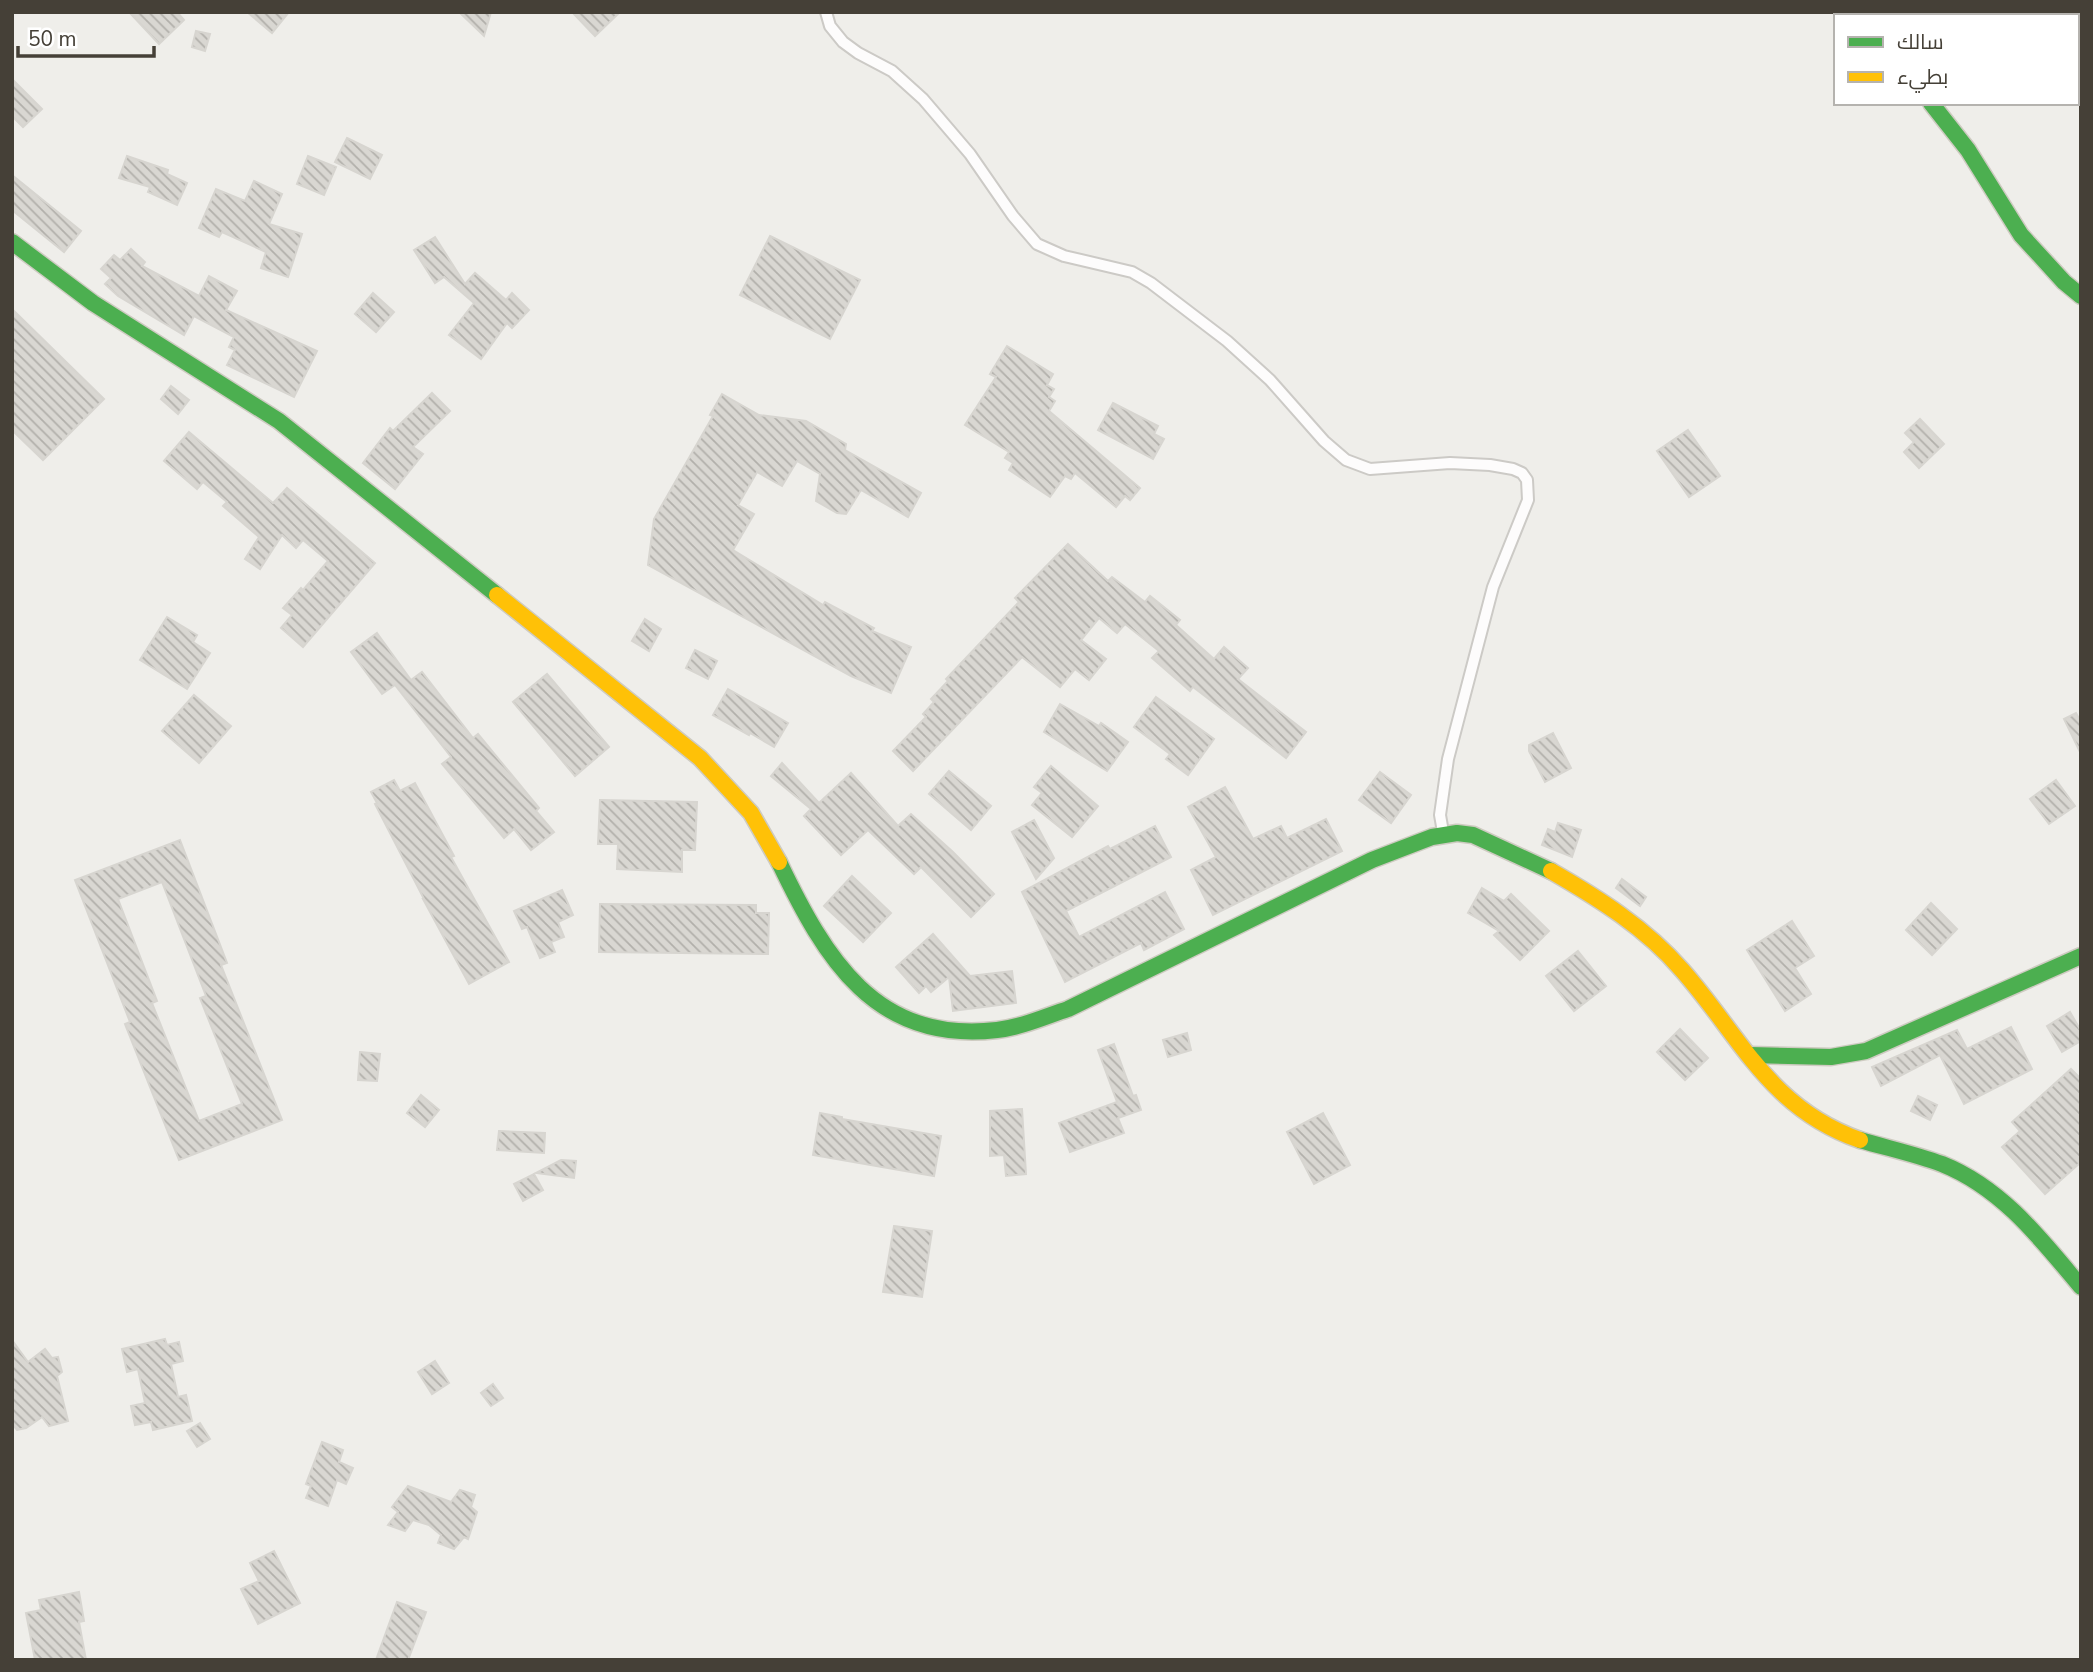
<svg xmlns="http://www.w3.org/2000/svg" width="2093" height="1672" viewBox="0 0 2093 1672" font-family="'Nunito Sans',Cairo,sans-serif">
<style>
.building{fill:url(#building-back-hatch);stroke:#d7d5d0;stroke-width:2;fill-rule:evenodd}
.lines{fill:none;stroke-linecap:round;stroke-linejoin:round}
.lane-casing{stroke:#cccac6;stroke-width:14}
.street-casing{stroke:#cccac6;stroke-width:24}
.fast-casing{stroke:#cecbc1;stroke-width:19}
.slow-casing{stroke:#cecbc1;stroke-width:19}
.lane{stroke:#fdfcfc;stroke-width:10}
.street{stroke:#fdfcfc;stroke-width:21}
.fast{stroke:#4caf50;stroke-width:16}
.slow{stroke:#ffc107;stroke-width:16}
</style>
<defs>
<pattern id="building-back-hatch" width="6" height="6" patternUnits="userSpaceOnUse" patternTransform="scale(1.75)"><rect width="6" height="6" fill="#d9d7d2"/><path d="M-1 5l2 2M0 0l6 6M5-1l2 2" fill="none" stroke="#b2b0ab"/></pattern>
</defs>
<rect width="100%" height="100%" fill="#efeeea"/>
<g class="building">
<path d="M129,12H177L184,20L159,44Z"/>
<path d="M247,12H289L272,33Z"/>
<path d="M459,12H491L484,36Z"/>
<path d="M572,12H620L595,36Z"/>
<path d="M196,31L210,34L205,51L192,47Z"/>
<path d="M12,79L42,109L23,127L12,116Z"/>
<path d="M347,138L382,155L370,179L335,162Z"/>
<path d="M127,156L168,170L167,174L187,183L177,205L148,192L150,187L119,178Z"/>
<path d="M308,156L336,167L324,195L297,184Z"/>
<path d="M12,175L81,231L64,252L12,210Z"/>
<path d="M254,181L282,194L269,224L302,234L288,277L261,268L266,252L222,232L219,237L199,228L216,189L245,201Z"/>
<path d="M770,236L860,280L830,339L740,295Z"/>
<path d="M435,237L465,284L475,273L506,300L512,293L529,310L512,328L507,323L481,359L449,335L474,303L444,277L435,283L414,250Z"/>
<path d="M131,249L145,262L142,266L199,296L209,276L237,291L226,310L317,351L294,397L227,365L235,350L229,347L234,337L194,316L184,335L118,296L105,284L111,278L101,269L114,255L120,260Z"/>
<path d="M373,293L394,312L376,332L355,314Z"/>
<path d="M12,309L104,399L43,460L12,430Z"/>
<path d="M1007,346L1053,374L1047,385L1054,389L1049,397L1055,401L1049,411L1140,488L1130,500L1125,496L1116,507L1075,473L1071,479L1065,476L1050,497L1009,470L1013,463L1005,458L1009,452L965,425L996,377L990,374Z"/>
<path d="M171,386L189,400L178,414L161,399Z"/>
<path d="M432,393L450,411L413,447L423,454L395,489L363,463L390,428L393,431Z"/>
<path d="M722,394L759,415L806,421L846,444L845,450L921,493L908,517L861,490L846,514L837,513L816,501L820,474L797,461L782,486L757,472L738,505L754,514L733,550L823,605L825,602L874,628L872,631L911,647L891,693L851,676L648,565L654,519L713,416L710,415Z"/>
<path d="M1113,403L1158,426L1154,434L1164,439L1153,459L1098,430Z"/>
<path d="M1920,419L1944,444L1919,468L1904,452L1914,442L1905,433Z"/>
<path d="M1688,430L1720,476L1689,497L1657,451Z"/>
<path d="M189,432L273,503L287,488L375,563L303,647L281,628L292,615L283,608L301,588L303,590L328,561L303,540L296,548L282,535L260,569L245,559L259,537L223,506L227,502L203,482L197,489L164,461Z"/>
<path d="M1068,544L1108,581L1112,577L1145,602L1150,596L1180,620L1176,625L1214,659L1224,647L1248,668L1238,679L1306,732L1286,758L1193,687L1190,691L1152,658L1159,651L1125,624L1117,633L1099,618L1081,640L1106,659L1089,680L1075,669L1060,687L1022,657L913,771L893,751L926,717L923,714L934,702L931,699L948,681L946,679L1019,602L1015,598Z"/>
<path d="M167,617L197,635L193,642L210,653L187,689L140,660Z"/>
<path d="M645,619L661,629L649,651L632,641Z"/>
<path d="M377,633L411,680L422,672L473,738L478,734L539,808L536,811L554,832L531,850L514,829L504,838L442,764L451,757L395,685L382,694L351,652Z"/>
<path d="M695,650L717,661L708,679L686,668Z"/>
<path d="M547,674L609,747L575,776L513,702Z"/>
<path d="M728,689L788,723L774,747L750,733L749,735L713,715Z"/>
<path d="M194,695L231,726L199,763L162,731Z"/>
<path d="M1156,697L1214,739L1188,775L1166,759L1170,754L1134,727Z"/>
<path d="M1060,704L1099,726L1101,723L1128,742L1107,771L1044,732Z"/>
<path d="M2076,713L2081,722V754L2064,719Z"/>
<path d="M1553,733L1571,768L1545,782L1529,751V745Z"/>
<path d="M782,763L819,803L851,773L898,826L911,814L953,852L994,894L971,917L921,867L914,874L868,830L841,855L804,816L811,809L771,776Z"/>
<path d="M1051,766L1098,806L1072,837L1032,805L1042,793L1034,787Z"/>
<path d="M949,771L991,806L971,830L929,794Z"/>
<path d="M1380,772L1411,795L1391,823L1359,800Z"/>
<path d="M394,780L400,791L415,783L454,856L451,857L509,962L469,984L423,899H424L375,804L377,803L371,792Z"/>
<path d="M2056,780L2075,806L2049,824L2030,799Z"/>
<path d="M1225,787L1253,839L1281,826L1287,838L1326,819L1342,851L1213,915L1191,870L1216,857L1188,807Z"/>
<path d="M600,800L697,802L695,850H682V872L617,869L618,844H598Z"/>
<path d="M1034,820L1054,858L1036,879L1012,832Z"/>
<path d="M1558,823L1581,830L1572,857L1542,845L1548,829L1555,832Z"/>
<path d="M1155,826L1171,857L1066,911L1079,937L1165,892L1184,929L1144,950L1141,943L1065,982L1022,892L1108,846L1110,849Z"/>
<path d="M180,840L227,963L221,965L282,1120L179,1160L125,1024L130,1022L75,880ZM162,882L206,996L200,998L242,1104L199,1121L152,1003L157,1001L118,899Z"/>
<path d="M852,876L891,913L863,942L824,906Z"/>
<path d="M1622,879L1646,897L1640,906L1616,888Z"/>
<path d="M1482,888L1504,901L1511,894L1549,931L1520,960L1494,935L1499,931L1468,913Z"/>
<path d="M562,890L573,915L558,922L564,937L551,942L555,952L540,958L527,927L522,929L514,911Z"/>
<path d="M1931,903L1957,929L1932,955L1906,930Z"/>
<path d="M600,904L756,905V913H769L768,954L599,952Z"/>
<path d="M1792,921L1814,956L1795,968L1811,994L1785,1011L1747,950Z"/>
<path d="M933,934L970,976L1012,971L1016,1003L953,1011L949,977L931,992L926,986L919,993L896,967Z"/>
<path d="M1578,951L1606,986L1574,1011L1546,976Z"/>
<path d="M2070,1012L2081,1031V1041L2062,1052L2047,1026Z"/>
<path d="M2011,1027L2032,1069L1964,1104L1940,1055L1881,1086L1872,1067L1957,1030L1967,1049Z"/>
<path d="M1680,1029L1708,1058L1685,1080L1657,1052Z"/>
<path d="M1187,1033L1191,1050L1168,1057L1163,1040Z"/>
<path d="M1114,1044L1133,1096L1136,1095L1141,1110L1118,1118L1124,1133L1070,1152L1059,1123L1117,1102L1098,1050Z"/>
<path d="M360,1052L380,1054L377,1081L358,1080Z"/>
<path d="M2071,1069L2081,1079V1162L2045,1194L2002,1147L2020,1131L2012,1122Z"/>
<path d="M421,1095L439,1110L425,1127L407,1113Z"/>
<path d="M1918,1096L1937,1105L1930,1120L1911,1111Z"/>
<path d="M1022,1109L1026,1174L1006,1176L1004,1155L990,1156V1111Z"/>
<path d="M820,1113L842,1117V1119L941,1136L934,1176L813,1155Z"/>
<path d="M1323,1113L1350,1165L1314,1184L1287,1132Z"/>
<path d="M499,1131L545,1133L544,1153L497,1150Z"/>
<path d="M561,1160L576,1161L574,1178L536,1173Z"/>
<path d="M534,1174L543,1190L523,1201L514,1184Z"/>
<path d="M894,1226L932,1231L922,1297L883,1292Z"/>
<path d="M165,1339L167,1345L179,1342L183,1361L171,1364L178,1397L186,1395L192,1421L153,1430L151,1422L135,1425L131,1406L145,1403L138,1369L127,1372L122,1349Z"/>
<path d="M12,1340L28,1362L45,1349L52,1358L58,1357L62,1372L57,1376L68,1421L49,1426L42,1417L26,1428L17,1430L12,1424Z"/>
<path d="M435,1361L449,1383L432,1394L418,1372Z"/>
<path d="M493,1384L503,1398L491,1406L481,1393Z"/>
<path d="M200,1423L210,1439L197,1447L187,1431Z"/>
<path d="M322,1442L343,1450L339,1462L353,1468L346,1484L337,1480L328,1506L306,1498L311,1486L306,1484Z"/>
<path d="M408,1486L451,1502L460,1490L475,1495L471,1507L477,1512L468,1539L464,1537L454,1549L438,1543L441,1535L429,1525L413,1520L405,1531L388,1525L398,1512L392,1507Z"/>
<path d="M274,1551L300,1603L258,1624L241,1589L259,1581L250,1563Z"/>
<path d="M79,1592L84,1621L79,1622L86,1660H35L26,1613L41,1610L39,1600Z"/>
<path d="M397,1602L426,1612L408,1660H376Z"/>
</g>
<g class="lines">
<g class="lane-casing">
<path id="lane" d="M826,12L830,26L843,42L858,53L892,71L923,99L970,154L1013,216L1037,244L1064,256L1132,272L1151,283L1227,341L1270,380L1324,441L1346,460L1370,469L1450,463L1490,465L1513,469L1522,473L1527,480L1528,500L1493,587L1448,759L1440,815L1443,832"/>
</g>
<g class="street-casing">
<path id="street" d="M1955,16L1958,12"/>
</g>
<g class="fast-casing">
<g id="fast">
<path d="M1931,103L1968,150L2021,235L2064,282L2081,296"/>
<path d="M12,242L93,303L279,421L497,595"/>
<path d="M779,862C825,958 875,1044 997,1030C1022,1027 1044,1017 1068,1009L1372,860L1432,837L1457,833L1473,835L1551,871"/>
<path d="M1750,1055L1831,1057L1866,1051L2081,956"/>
<path d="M1860,1140C1887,1148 1915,1154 1942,1164C2002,1188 2041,1239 2081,1287"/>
</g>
</g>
<g class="slow-casing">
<g id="slow">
<path d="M497,595L700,758L751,813L779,862"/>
<path d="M1551,871C1598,898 1646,928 1682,970C1741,1037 1769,1108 1860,1140"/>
</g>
</g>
<use href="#lane" class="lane"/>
<use href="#street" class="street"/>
<use href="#fast" class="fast"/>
<use href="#slow" class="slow"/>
</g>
<rect width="2093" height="1672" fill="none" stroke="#454037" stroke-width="28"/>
<rect x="1834" y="14" width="245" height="91" fill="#ffffff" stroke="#b5b3af" stroke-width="2"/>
<rect x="1848" y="37" width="35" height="10" fill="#4caf50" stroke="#b5b3af" stroke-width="2"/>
<text x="1897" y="49" font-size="21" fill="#454037">سالك</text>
<rect x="1848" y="72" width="35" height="10" fill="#ffc107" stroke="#b5b3af" stroke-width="2"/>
<text x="1897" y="84" font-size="21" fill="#454037">بطيء</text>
<path d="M18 46v10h136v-10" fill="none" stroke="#454037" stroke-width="3.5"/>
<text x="28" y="46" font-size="21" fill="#454037" stroke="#ffffff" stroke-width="5" paint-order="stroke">50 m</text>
</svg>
